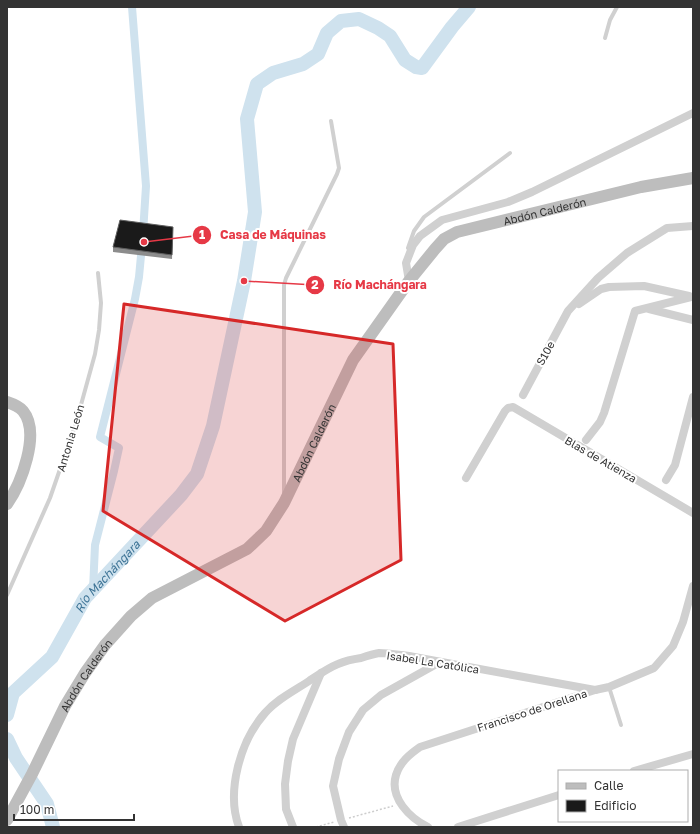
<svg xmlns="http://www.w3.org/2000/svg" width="700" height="834" viewBox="0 0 700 834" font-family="'Golos Text',sans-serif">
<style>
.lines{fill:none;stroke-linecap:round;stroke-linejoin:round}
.canal{stroke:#cfe2ee;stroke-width:8}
.river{stroke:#cfe2ee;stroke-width:14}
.path{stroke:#cdcdcd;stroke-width:1.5;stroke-dasharray:2 2;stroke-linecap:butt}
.lane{stroke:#d0d0d0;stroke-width:4}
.street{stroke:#d0d0d0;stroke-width:8}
.secondary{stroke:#bdbdbd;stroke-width:12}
.wall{fill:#8c8c8c}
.building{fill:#1a1a1a;stroke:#5f5f5f}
.marked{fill:#d62828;fill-opacity:0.2;stroke:#d62828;stroke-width:3;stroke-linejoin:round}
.labels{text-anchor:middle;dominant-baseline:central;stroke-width:4;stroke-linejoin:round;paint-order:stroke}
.street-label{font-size:11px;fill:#333;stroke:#fff}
.water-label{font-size:12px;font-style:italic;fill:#3f7597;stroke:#fff}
.leader{fill:none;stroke:#e63946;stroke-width:1.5}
.callout-dot{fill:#e63946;stroke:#fff;stroke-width:1.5}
.mark-label{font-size:12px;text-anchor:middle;font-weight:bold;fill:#fff}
.callout-label{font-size:12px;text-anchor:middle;font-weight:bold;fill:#e63946;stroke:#fff;stroke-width:4;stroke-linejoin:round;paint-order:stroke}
</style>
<rect width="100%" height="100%" fill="#fff"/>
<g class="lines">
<g class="canal">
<path d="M132,7L146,186L143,233"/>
<path d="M93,590L95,545L114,471L119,448L100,437L135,299L139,277L142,245"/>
</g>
<g class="river">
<path id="s1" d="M7,715L13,693L52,657L85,598L181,495L197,474L213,426L244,281L255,212L247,119L257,84L273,73L303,64L318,54L327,33L341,21L359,19L378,28L390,36L405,60L416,67L422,68L452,27L469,7"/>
<path d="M7,739L16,758L47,804L53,827"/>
</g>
<g class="path">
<path d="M349,818L393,806"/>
<path d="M316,827L334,822"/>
</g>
<g class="lane">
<path d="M605,38L610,20L617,7"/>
<path d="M408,248L414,231L424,217L510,153"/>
<path d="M284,493V285L286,278L337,174L339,168L331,121"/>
<path d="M7,595L50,498L76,423L95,354L99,330L101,303L98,273"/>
<path d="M609,687L621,725"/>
</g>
<g class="street">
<path d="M409,281L406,263L413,245L420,236L442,220L508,202L532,192L693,113"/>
<path d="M579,304L601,289L609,287L644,286L689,296"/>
<path d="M649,309L693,320"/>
<path d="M523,395L568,311L598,278L627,253L667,228L693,226"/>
<path d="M586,440L600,422L604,413L635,311L691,297"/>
<path d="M466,478L505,411L508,408L513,407L693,513"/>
<path d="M666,480L675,465L693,397"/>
<path d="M634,771L693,754"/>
<path d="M239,827C226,792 240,741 265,713C277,699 294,691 309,681C318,675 328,668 338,664C345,661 354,659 361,658C367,656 373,654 379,653C389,653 400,655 409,656L595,690"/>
<path d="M293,827L286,809L285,784L288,761L293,739L321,673"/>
<path d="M344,827L341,820L333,786L339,759L349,732L363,710L381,695L440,662"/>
<path d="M428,827C410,818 389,798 396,775C400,762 410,754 420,747L595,690L609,687L654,668L673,646L683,622L693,586"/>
<path d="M458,827L559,795"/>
</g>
<g class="secondary">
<path d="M7,402C13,404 19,406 23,411C41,433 21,484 7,504"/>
<path id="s2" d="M7,820L32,774L65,706L85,673L105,645L131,616L152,598L247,549L266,531L284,503L353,360L409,281L435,249L444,239L457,232L641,187L693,178"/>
</g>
</g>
<path class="wall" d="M173,227L172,259L113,252V247Z"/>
<path class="building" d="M120,220L173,227L172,255L113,247Z"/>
<path class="marked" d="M124,304L393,344L401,560L285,621L103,511Z"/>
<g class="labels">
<g class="street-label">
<text stroke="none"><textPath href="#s2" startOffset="849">Abdón Calderón</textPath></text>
<text transform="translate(545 353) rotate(-61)">S10e</text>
<text transform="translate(70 438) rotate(-73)">Antonia León</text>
<text stroke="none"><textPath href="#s2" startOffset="501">Abdón Calderón</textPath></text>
<text transform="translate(601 459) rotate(30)">Blas de Atienza</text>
<text transform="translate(433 662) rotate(9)">Isabel La Católica</text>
<text stroke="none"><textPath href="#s2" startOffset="165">Abdón Calderón</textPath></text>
<text transform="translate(532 710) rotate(-18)">Francisco de Orellana</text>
</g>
<g class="water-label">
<text stroke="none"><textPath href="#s1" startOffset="174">Río Machángara</textPath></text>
</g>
</g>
<path class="leader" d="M144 242L202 235M244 281L315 285"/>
<g class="callout-dot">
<circle cx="144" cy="242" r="4"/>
<circle cx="244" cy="281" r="4"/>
<circle cx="202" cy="235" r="10"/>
<circle cx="315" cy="285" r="10"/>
</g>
<g class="mark-label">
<text x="202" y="239">1</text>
<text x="315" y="289">2</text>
</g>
<g class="callout-label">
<text x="273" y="239">Casa de Máquinas</text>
<text x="380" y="289">Río Machángara</text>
</g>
<rect width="700" height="834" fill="none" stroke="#333333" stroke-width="16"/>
<rect x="558" y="770" width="130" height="52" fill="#ffffff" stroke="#adadad"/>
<rect x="566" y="783" width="20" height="6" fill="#bdbdbd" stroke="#adadad"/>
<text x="594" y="790" font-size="12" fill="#333333">Calle</text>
<rect x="566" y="800" width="20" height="12" fill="#1a1a1a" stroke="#adadad"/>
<text x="594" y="810" font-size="12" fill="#333333">Edificio</text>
<path d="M14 814v6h120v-6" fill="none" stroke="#333333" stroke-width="2"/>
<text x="20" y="814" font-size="12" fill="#333333" stroke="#ffffff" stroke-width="3" paint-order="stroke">100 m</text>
</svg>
